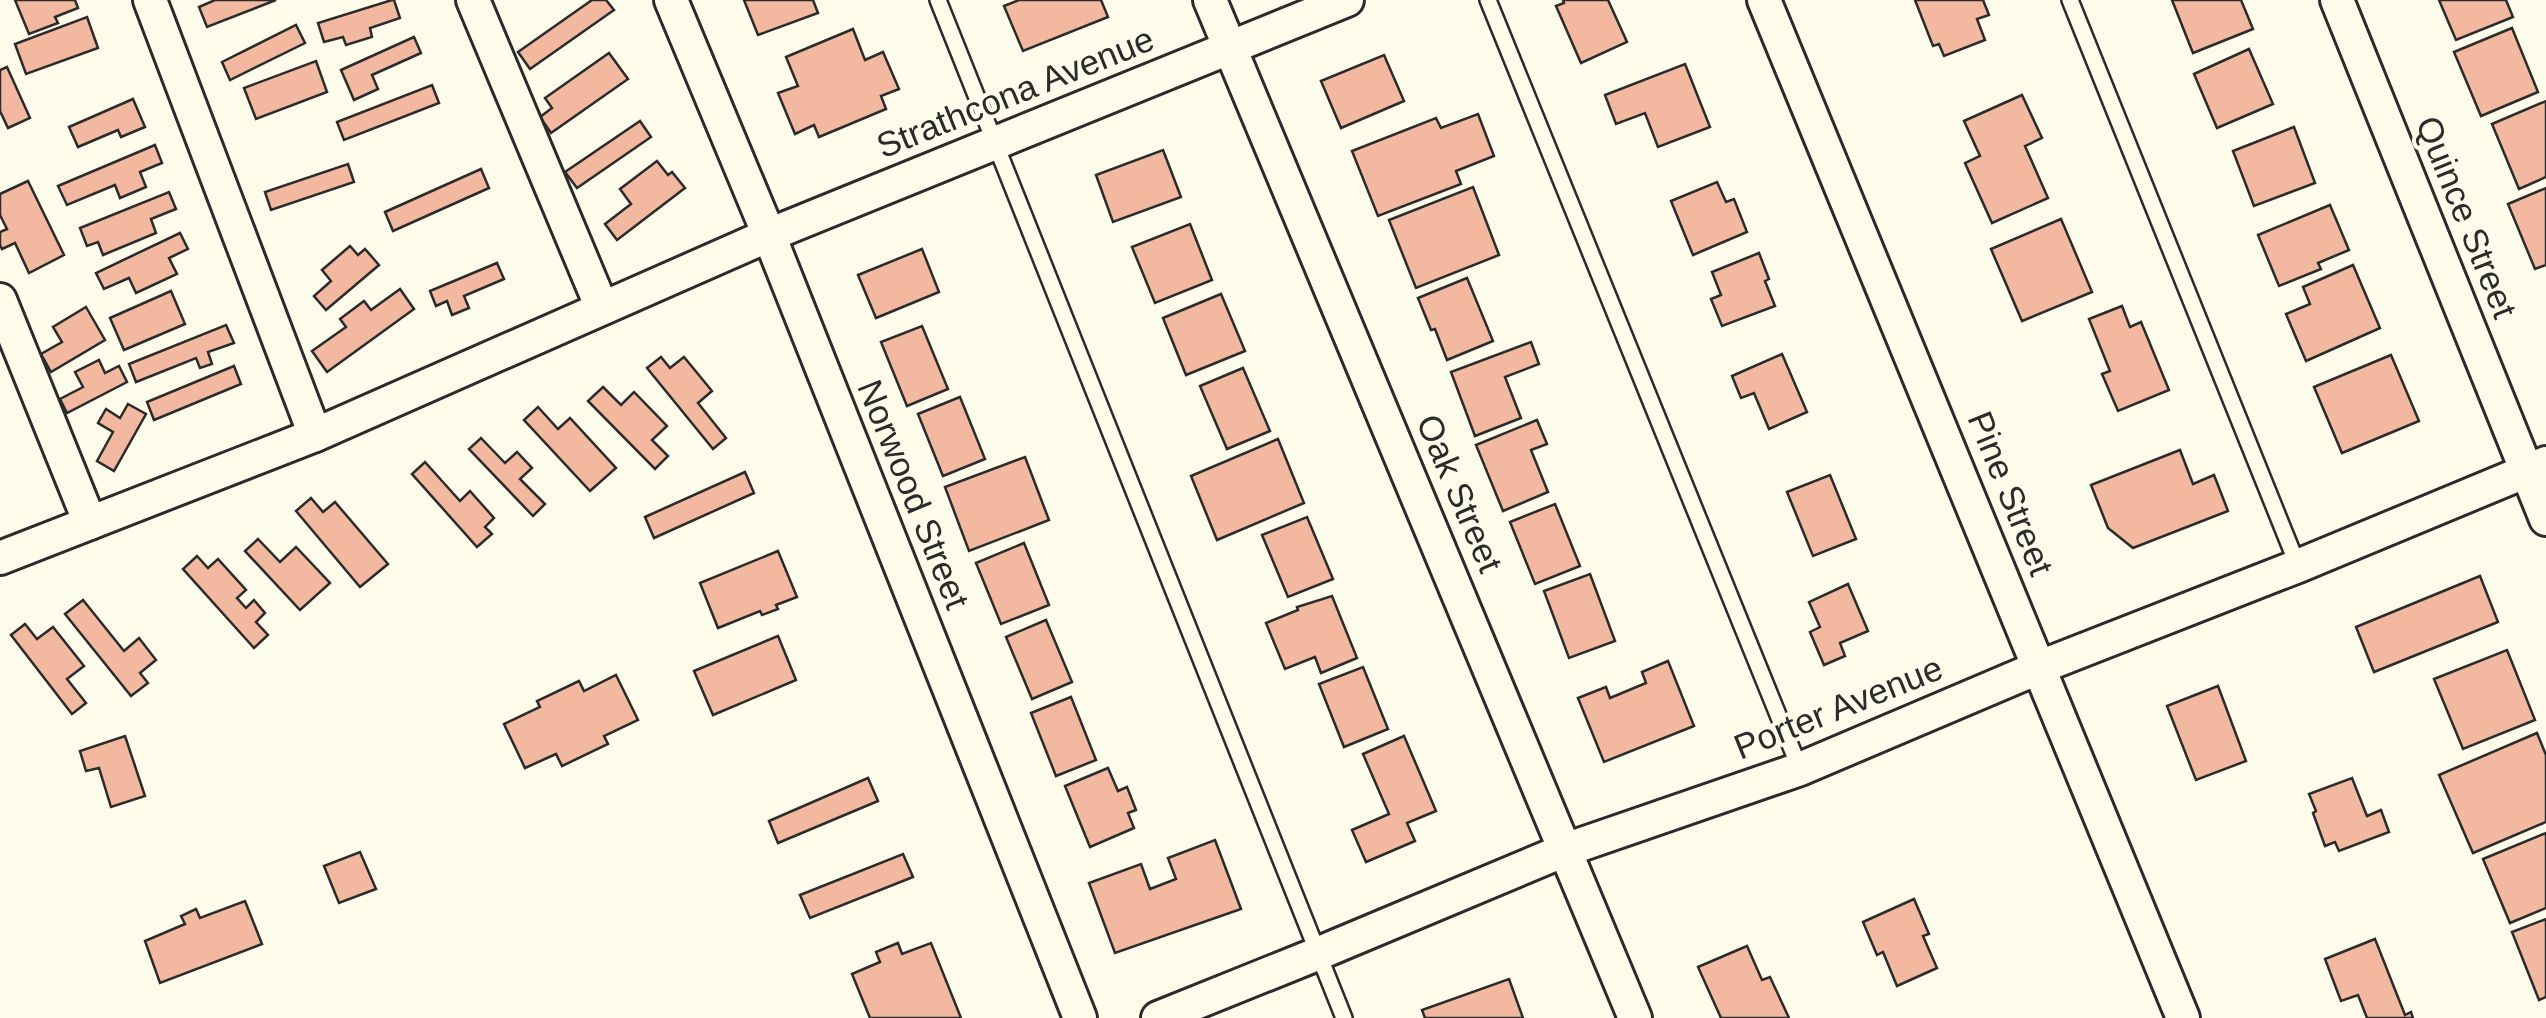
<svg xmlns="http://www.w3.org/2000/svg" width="2546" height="1018" viewBox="0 0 2546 1018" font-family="Arial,sans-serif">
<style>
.building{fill:#f2b8a0;stroke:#2b2b2b;stroke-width:2.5}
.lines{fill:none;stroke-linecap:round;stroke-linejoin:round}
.service-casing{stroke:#2b2b2b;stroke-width:20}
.minor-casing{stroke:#2b2b2b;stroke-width:38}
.service{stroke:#fdfbea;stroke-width:15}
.minor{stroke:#fdfbea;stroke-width:32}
.labels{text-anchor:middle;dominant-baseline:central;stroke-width:8;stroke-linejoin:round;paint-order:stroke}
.street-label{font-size:35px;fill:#2b2b2b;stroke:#fdfbea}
</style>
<rect width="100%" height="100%" fill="#fdfbea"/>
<g class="building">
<path d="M15,0H75L78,8L55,17L58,23L29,34Z"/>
<path d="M215,0H276L207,27L199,7Z"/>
<path d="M392,0H394L400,18L370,28L372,37L346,45L343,37L324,42L318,23Z"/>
<path d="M592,0H606L614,10L530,69L518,52Z"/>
<path d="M744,0H813L818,13L758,35Z"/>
<path d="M1019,0H1101L1108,17L1023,51L1004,6Z"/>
<path d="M1563,0H1608L1627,42L1581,63L1556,6L1564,3Z"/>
<path d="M1915,0H1983L1989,15L1977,19L1985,40L1944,56L1939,44L1933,46Z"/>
<path d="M2172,0H2241L2253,29L2193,53Z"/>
<path d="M2439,0H2506L2513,17L2456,40Z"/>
<path d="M87,17L98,48L26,74L15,44Z"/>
<path d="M296,25L305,43L230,80L222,62Z"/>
<path d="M2512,28L2538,92L2481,116L2454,52Z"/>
<path d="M853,29L865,60L883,52L899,89L881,96L886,109L819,137L814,125L795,134L778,93L798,86L786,57Z"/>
<path d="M414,37L421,53L372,75L378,89L354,100L341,70Z"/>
<path d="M2249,49L2273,104L2217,128L2194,74Z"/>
<path d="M609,53L628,79L551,133L540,117L552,108L545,98Z"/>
<path d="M1384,55L1404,101L1341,128L1321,81Z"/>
<path d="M316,61L327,92L256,119L244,88Z"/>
<path d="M1685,64L1710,127L1658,147L1645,113L1616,124L1605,95Z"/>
<path d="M7,67L30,118L8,128L0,111V70Z"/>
<path d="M432,85L439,103L344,140L337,122Z"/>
<path d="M2022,95L2042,138L2025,146L2048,198L1992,223L1965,163L1980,156L1964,121Z"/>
<path d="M133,99L145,127L121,137L118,130L78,147L69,127Z"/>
<path d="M2546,101V177L2519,189L2492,124Z"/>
<path d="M1478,114L1494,156L1456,171L1461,184L1378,216L1352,151L1436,118L1441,128Z"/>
<path d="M640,121L651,137L577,188L565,172Z"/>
<path d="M2294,127L2315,183L2254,206L2233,151Z"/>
<path d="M155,145L162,163L140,172L146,187L120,198L115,185L67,205L58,186Z"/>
<path d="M1163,150L1181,197L1113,222L1096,175Z"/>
<path d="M657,161L668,175L672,172L685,188L617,240L605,224L631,204L620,189Z"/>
<path d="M348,164L354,182L271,210L265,192Z"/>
<path d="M481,169L489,188L393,231L385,212Z"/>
<path d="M28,181L64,255L29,273L15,243L2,249L0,245V232L7,229L0,215V194Z"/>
<path d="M1717,182L1726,202L1734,199L1747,232L1693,255L1671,201Z"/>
<path d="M1473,187L1499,255L1416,288L1389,220Z"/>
<path d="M2546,188V265L2535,269L2508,204Z"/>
<path d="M169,192L176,209L151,219L156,233L103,255L98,242L87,246L80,228Z"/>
<path d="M2330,205L2349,250L2318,263L2321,269L2279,286L2258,235Z"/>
<path d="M2061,219L2092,292L2022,321L1991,249Z"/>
<path d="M1190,224L1212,280L1155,303L1132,247Z"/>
<path d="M180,233L188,249L169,258L177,274L136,293L129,278L104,289L96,273Z"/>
<path d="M350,246L358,255L365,249L379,265L326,310L314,296L331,281L322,270Z"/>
<path d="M922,249L939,292L876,318L858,275Z"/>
<path d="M1759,253L1769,279L1765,281L1775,306L1722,326L1711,299L1721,295L1712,272Z"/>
<path d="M497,263L504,279L464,296L469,308L452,315L447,301L436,306L430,291Z"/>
<path d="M2353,265L2380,328L2306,361L2286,314L2310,304L2303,287Z"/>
<path d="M1467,278L1493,341L1447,360L1435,329L1431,330L1418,298Z"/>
<path d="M400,289L414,309L327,372L312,351L346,327L340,319L364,301L371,310Z"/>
<path d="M171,291L185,324L124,350L110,318Z"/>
<path d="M1221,294L1245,351L1186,375L1163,318Z"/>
<path d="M2122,306L2130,327L2141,322L2169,390L2118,411L2102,374L2110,371L2089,319Z"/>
<path d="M86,307L105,340L51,372L41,354L62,342L53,327Z"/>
<path d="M226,325L234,343L208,352L212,364L200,368L196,358L136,382L129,364Z"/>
<path d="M922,326L948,389L907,406L881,342Z"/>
<path d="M1531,342L1539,364L1505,377L1521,418L1475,436L1451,372Z"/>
<path d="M1782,354L1807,412L1769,429L1754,393L1741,398L1732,376Z"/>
<path d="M2391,355L2419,421L2342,453L2314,387Z"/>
<path d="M661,357L670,368L684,357L712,391L698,403L726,438L713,449L647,368Z"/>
<path d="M99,360L105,373L119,366L127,382L67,413L60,399L83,387L75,372Z"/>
<path d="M234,366L241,384L154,420L147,402Z"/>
<path d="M1243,368L1270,431L1227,449L1200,386Z"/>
<path d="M603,387L621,405L634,392L667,426L652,440L668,456L655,469L588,401Z"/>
<path d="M960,397L985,459L943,476L918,414Z"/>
<path d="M128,404L146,414L114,471L97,461L113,432L98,423L106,409L120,418Z"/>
<path d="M538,407L558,429L570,418L616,468L590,491L524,420Z"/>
<path d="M1537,420L1547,444L1531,450L1548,492L1503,511L1476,445Z"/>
<path d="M481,438L505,463L517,452L532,468L520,479L545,504L533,516L469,449Z"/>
<path d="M1278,439L1304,503L1217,540L1191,476Z"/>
<path d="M2180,450L2193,484L2214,475L2228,511L2133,548L2108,528L2091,485Z"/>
<path d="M1025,457L1049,520L969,551L945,487Z"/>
<path d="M425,462L460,501L470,491L494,518L485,527L492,534L477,547L412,474Z"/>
<path d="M745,472L754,493L654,538L645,517Z"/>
<path d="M1830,475L1856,539L1813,556L1787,492Z"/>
<path d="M311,498L323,512L335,502L388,564L360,587L296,511Z"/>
<path d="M1555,504L1580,566L1535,584L1510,522Z"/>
<path d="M1307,517L1333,579L1288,597L1262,535Z"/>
<path d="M258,539L280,562L296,547L330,583L300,610L245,551Z"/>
<path d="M1024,543L1049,605L1001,624L976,563Z"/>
<path d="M778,551L797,597L776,605L778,609L762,615L760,611L718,628L700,583Z"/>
<path d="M197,556L208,568L218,559L246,590L237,598L246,608L254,600L265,613L256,622L268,635L254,648L183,569Z"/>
<path d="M1590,574L1615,641L1569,658L1544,591Z"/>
<path d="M2480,576L2498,622L2374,672L2356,627Z"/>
<path d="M1848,584L1868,631L1840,643L1845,656L1824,665L1810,632L1820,627L1809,602Z"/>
<path d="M1332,596L1357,658L1321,673L1315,657L1285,669L1266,623L1298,610L1297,607Z"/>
<path d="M83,600L124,651L139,638L156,660L140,673L148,683L131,696L65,614Z"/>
<path d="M1046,620L1072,682L1032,699L1006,637Z"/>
<path d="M25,624L37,639L53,627L84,666L67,679L86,703L72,714L11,635Z"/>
<path d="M778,636L796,680L713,715L694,671Z"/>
<path d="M2507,650L2535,720L2463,749L2434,679Z"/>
<path d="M1668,661L1694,726L1604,762L1578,698L1606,687L1610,698L1646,683L1642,672Z"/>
<path d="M1363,667L1388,729L1344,747L1319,684Z"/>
<path d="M616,675L638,720L604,736L608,744L562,766L556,754L525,768L504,724L540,707L537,701L579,681L584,691Z"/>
<path d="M2218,686L2246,761L2196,780L2167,706Z"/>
<path d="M1071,697L1096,760L1056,776L1031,713Z"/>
<path d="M2537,733L2546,755V822L2473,853L2439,775Z"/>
<path d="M125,736L145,796L111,807L99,768L86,771L80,751Z"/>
<path d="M1404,736L1436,811L1407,823L1415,841L1366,862L1352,830L1389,814L1363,754Z"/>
<path d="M1108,768L1118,791L1127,787L1136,810L1128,813L1134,828L1090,847L1065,786Z"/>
<path d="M868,778L878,801L778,843L769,821Z"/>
<path d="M2352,778L2367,816L2381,810L2389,832L2339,851L2335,842L2325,846L2313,813L2316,811L2309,794Z"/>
<path d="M2546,833V908L2510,923L2483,859Z"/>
<path d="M1215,840L1241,909L1115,953L1089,883L1141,864L1150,889L1176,879L1168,858Z"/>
<path d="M360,852L376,889L339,903L324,866Z"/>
<path d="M903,854L913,877L810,918L800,895Z"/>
<path d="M1914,899L1929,934L1923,936L1937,968L1897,986L1883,952L1877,955L1863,922Z"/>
<path d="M245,901L262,944L160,983L145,941L185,924L181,916L196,909L200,918Z"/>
<path d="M2546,919V997L2539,1000L2512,932Z"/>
<path d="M2375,939L2405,1015L2411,1012L2413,1018H2367L2358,995L2341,1001L2325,959Z"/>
<path d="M898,943L902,954L931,943L961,1018H870L852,974L880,962L876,952Z"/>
<path d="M1747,946L1762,980L1770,977L1789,1018H1721L1698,967Z"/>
<path d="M1509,979L1523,1018H1425L1422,1010Z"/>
</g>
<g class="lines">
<g class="service-casing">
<g id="service">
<path d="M938,0L1344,1018"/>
<path d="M1488,0L1800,769"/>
<path d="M2070,0L2298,566"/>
</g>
</g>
<g class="minor-casing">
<g id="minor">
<path d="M150,0L315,435"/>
<path d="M473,0L602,308"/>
<path d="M671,0L769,235L1080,1018"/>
<path d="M1210,0L1635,1018"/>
<path d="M1764,0L2183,1018"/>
<path d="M2337,0L2546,519"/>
<path d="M0,300L90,523"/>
<path d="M0,558L315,435L769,235L1347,0"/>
<path d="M1158,1018L1317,954L1565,850L1800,769L2040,667L2298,566L2546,463"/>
</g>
</g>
<use href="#service" class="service"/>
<use href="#minor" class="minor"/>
</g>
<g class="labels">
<g class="street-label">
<text transform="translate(1015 92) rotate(-22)">Strathcona Avenue</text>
<text transform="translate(2467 217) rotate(68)">Quince Street</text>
<text transform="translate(1460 493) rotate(67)">Oak Street</text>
<text transform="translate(2011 493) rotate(68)">Pine Street</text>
<text transform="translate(914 494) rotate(68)">Norwood Street</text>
<text transform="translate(1838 707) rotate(-22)">Porter Avenue</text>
</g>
</g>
</svg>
